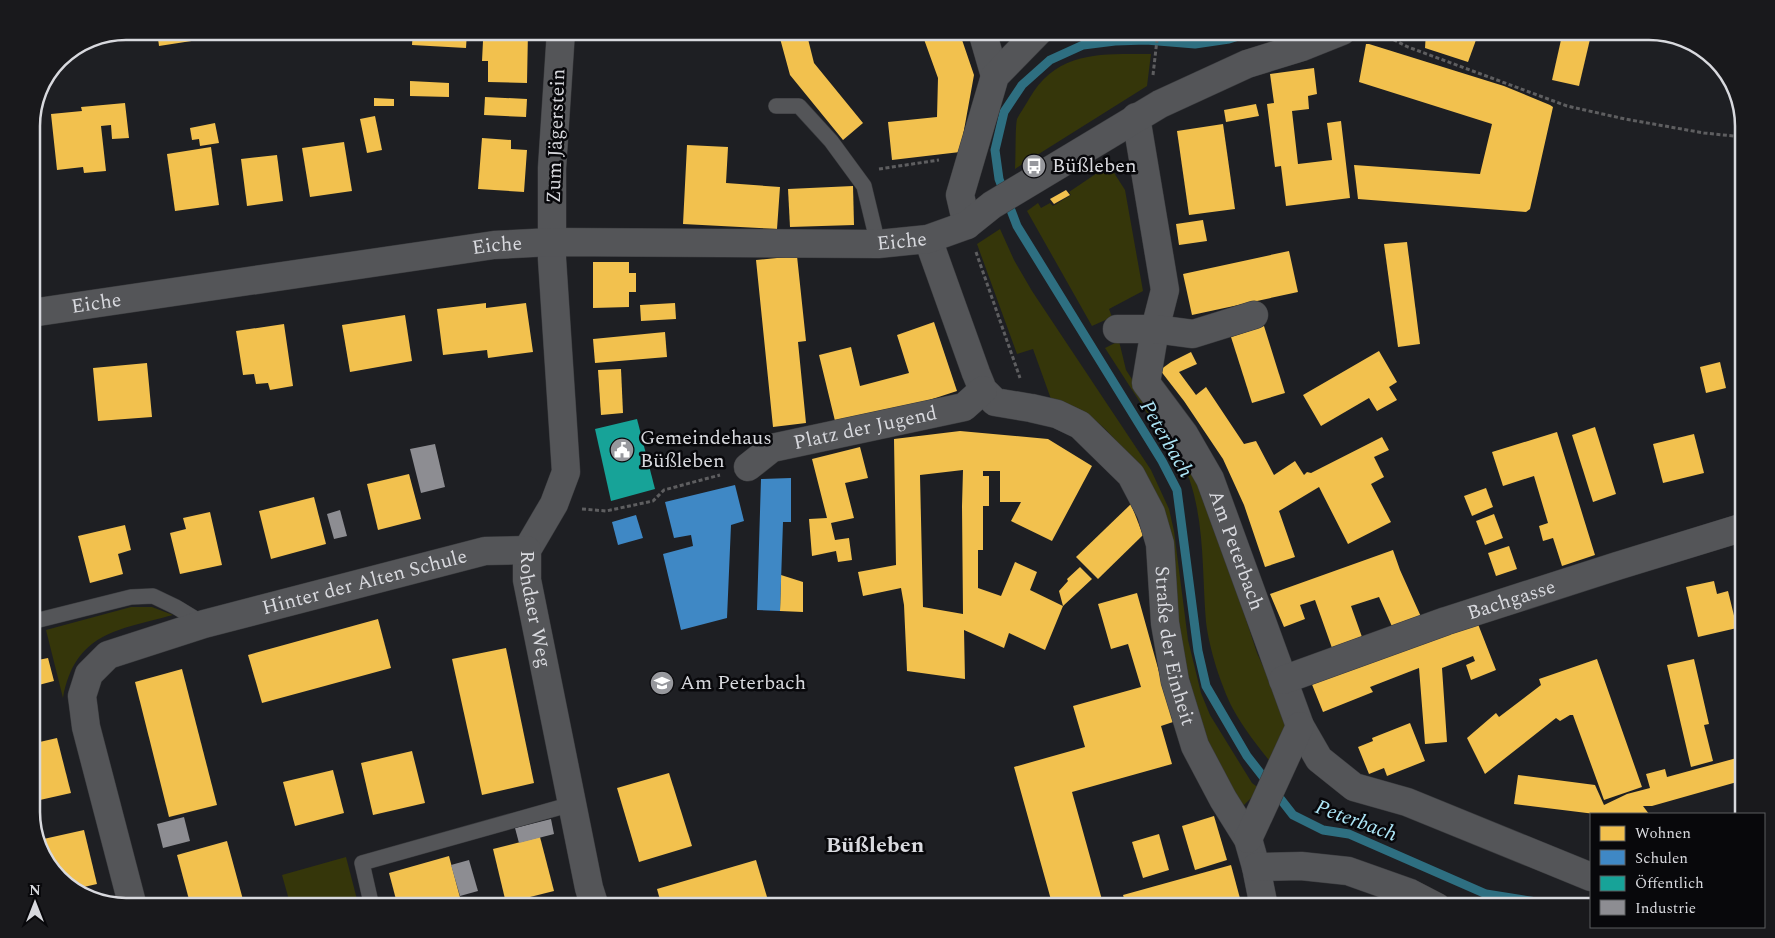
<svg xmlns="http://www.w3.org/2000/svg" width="1775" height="938" viewBox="0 0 1775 938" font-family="Spectral,serif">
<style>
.green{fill:#35360a}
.homes{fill:#f2c14e;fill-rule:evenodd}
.schools{fill:#3f88c5}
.public{fill:#17a398}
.industry{fill:#8d8d92}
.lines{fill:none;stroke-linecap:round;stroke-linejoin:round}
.stream{stroke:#2e6f81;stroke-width:9}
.service-casing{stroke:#3a3b3e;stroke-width:16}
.minor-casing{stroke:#3a3b3e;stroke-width:29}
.tertiary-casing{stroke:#3a3b3e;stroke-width:29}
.path{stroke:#5e5e60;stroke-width:3;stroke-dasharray:4 2.5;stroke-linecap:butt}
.service{stroke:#545558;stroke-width:15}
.minor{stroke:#545558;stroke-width:28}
.tertiary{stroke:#545558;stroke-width:28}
.labels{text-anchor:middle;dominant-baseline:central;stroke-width:5;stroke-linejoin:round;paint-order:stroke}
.street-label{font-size:20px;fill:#d8d9de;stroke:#08080b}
.poi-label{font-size:20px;fill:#d8d9de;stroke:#08080b;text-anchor:start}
.water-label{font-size:21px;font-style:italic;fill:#ade6f7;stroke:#08080b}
.quarter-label{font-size:22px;font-weight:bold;fill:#d8d9de;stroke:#08080b}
.rim{fill:none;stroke:#d8d9de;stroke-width:2.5}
</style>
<rect width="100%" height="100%" fill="#1e1f23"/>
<g class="green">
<path d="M1151,54L1147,86L1015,169C1016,158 1015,128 1017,119C1020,113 1025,106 1029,99C1057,50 1101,54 1151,54Z"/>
<path d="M1109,165L1125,190L1143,291L1109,309L1112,317L1092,326L1027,211L1038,203L1041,208L1050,203L1053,206L1071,195L1069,192Z"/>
<path d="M1000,229L1014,260L1032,291L1151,470L1169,509L1174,531L1188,640L1201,693L1210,715L1252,783L1260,789L1243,806L1220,773L1201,727L1139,472C1114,436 1096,411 1051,399L1033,349L1017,354L977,244Z"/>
<path d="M1119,341L1126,370L1194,475L1208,503L1257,653L1283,711L1285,726L1273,765C1259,748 1244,729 1233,709C1221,686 1209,648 1206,622C1202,574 1205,524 1189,478L1105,348Z"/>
<path d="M131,607H152L173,615C117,630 75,633 63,698L46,630Z"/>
<path d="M346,857L359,907H291L282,875Z"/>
</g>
<g class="homes">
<path d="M157,31H197L198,40L159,46Z"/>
<path d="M413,31H467L466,48L412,45Z"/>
<path d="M489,31H528L527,83L488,82V61H482L483,41H489Z"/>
<path d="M778,31H806L814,63L863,123L843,140L790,75Z"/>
<path d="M921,31H959L974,75L960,152L892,160L888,122L937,117L938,78Z"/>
<path d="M1426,31H1450L1476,40L1468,62L1425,48Z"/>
<path d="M1563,31H1575L1591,35L1579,86L1552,80Z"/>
<path d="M1366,44H1369L1504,86L1550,105L1553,107L1530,209L1526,212L1358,199L1354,165L1480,174L1492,124L1359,82Z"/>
<path d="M1314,68L1317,94L1308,96L1309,109L1292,111L1298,164L1332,160L1327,123L1341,121L1350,198L1286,206L1281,166L1275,167L1267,104L1274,103L1270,74Z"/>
<path d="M410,81L449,83V97L410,96Z"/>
<path d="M485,97L527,99L526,117L484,115Z"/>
<path d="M374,98L394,99V106H374Z"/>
<path d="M125,103L129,138L112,139L111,125L101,126L106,171L84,173L83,167L57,170L51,114L82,111L81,107Z"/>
<path d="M1256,104L1259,116L1226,122L1224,110Z"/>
<path d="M375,116L382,150L367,153L360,119Z"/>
<path d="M215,123L219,143L200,146L199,139L192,140L190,128Z"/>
<path d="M1223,124L1235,209L1189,215L1177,131Z"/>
<path d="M482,138L511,140V149L527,150L524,192L478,189Z"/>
<path d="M344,142L352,191L310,197L302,148Z"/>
<path d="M687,145L728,147L726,183L780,187L777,229L683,224Z"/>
<path d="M211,147L219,205L175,211L167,154Z"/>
<path d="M277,155L283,201L247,206L241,159Z"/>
<path d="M853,186L854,225L790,227L788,189Z"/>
<path d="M1066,190L1070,195L1054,204L1050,199Z"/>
<path d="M1203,220L1207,241L1179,245L1176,224Z"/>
<path d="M1407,242L1420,344L1398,347L1384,244Z"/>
<path d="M1289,251L1298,292L1192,315L1183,274Z"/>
<path d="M797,256L806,341L798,342L806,423L773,427L756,260Z"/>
<path d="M593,262H629V273H636V292H629V307L593,308Z"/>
<path d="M486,303V308L526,303L533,352L488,358L487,350L443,355L437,309Z"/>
<path d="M675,303L676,319L641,321L640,305Z"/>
<path d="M405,315L412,361L350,372L342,325Z"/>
<path d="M934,322L957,391L920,403L835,421L819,355L851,347L860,386L909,373L897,335Z"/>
<path d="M284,324L293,386L270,390L268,383L256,384L254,374L243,375L236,331Z"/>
<path d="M1264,326L1285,393L1252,403L1231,337Z"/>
<path d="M665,332L667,357L595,363L593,339Z"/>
<path d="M1379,351L1397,382L1389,387L1397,400L1377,411L1369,398L1321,426L1303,395Z"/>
<path d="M1191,352L1197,364L1179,372L1196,395L1206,387L1244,444L1256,441L1274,475L1295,461L1304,475L1307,472L1311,473L1382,437L1389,450L1374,457L1384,477L1371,484L1391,522L1348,544L1319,487L1279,511L1295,557L1265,567L1244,505L1223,459L1184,401L1160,370L1171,362Z"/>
<path d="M1720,362L1726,388L1706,393L1700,367Z"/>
<path d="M147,363L152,417L98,421L93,368Z"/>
<path d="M621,369L623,413L601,415L598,370Z"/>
<path d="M1744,412V446H1743L1735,414Z"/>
<path d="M1595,427L1616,494L1593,502L1572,435Z"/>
<path d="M960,431L1048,439L1092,466L1052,541L1011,521L1021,502H1000V471H983V476H989V506H983V550H978V588L1001,596L1015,562L1037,572L1030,590L1063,606L1045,650L1009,633L1004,648L964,630L965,679L907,671L904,605L901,588L863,596L858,572L896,565L894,439ZM963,470L962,506L963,614L923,607L920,475Z"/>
<path d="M1557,432L1595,555L1562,566L1553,538L1543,541L1539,526L1548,523L1534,476L1503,486L1492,452Z"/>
<path d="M1694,434L1704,473L1663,483L1653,444Z"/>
<path d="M860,447L868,478L845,483L854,518L831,523L835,540L849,538L852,560L838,562L836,551L812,556L809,519L827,518L812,459Z"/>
<path d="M409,474L421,519L378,530L367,484Z"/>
<path d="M1486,488L1493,507L1472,516L1464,496Z"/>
<path d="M314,497L326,544L271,559L259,511Z"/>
<path d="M1131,504L1143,535L1098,579L1076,557Z"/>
<path d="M210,512L222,565L180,574L170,533L186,529L183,518Z"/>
<path d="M1494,514L1503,538L1485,545L1476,521Z"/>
<path d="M125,525L131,550L118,554L123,574L90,583L78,536Z"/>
<path d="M1509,546L1517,569L1496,576L1488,553Z"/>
<path d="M1393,550L1400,570L1422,619L1394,631L1379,597L1351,606L1362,637L1332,648L1315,600L1300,605L1305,619L1284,627L1270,594Z"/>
<path d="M1080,567L1092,579L1063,606L1059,591L1068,581L1067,579Z"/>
<path d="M781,575L803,582V612L780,611Z"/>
<path d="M1714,581L1717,594L1728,591L1737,628L1698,637L1686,587Z"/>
<path d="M1137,593L1173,722L1161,726L1172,764L1072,792L1104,907H1053L1014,767L1085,747L1073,706L1141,687L1128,644L1111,649L1098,604Z"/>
<path d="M378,619L391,668L262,703L248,655Z"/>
<path d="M1476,619L1496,670L1471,680L1466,665L1475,661L1473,656L1442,668L1447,742L1425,744L1419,668L1370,687L1373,692L1323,712L1311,682Z"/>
<path d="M506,648L534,783L482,795L452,659Z"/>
<path d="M32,657L33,661L48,658L54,681L31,687Z"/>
<path d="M1597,659L1642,787L1604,800L1573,715H1570L1560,721L1556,718L1485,774L1467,738L1496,713L1499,717L1541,685L1539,679Z"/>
<path d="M1694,659L1709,724L1704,725L1713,761L1691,767L1667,665Z"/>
<path d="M182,669L217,805L169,817L135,682Z"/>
<path d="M1410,723L1425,761L1387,776L1384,768L1369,774L1358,747L1373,741L1372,738Z"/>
<path d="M57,738L71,793L31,802V744Z"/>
<path d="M412,751L425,803L373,815L361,763Z"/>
<path d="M1744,756V780L1652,806H1643L1649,814H1595L1514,804L1518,775L1595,785L1604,805L1627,794L1650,788L1646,774L1665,769L1667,777Z"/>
<path d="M333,770L344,813L295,826L283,782Z"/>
<path d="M669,773L692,846L639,862L617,788Z"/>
<path d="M1214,816L1227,860L1195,870L1182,826Z"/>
<path d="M84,830L97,884L75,889L47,865L39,840Z"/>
<path d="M1159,834L1169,870L1143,878L1132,842Z"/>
<path d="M540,837L554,891L506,903L493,849Z"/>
<path d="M227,841L245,907H191L177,855Z"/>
<path d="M449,856L462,905L398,907L389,873Z"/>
<path d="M756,860L770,907H662L657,889Z"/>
<path d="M1231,865L1241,902L1223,907H1127L1123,895Z"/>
<path d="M1398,897L1399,907H1329V905Z"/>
<path d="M1311,903V907H1295V906Z"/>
</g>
<g class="schools">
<path d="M791,478V522H783L780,611L757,610L761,479Z"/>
<path d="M735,485L744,521L731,525L727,618L681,630L663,554L693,546L691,535L674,538L665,502Z"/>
<path d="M636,515L643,538L618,545L612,522Z"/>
</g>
<path class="public" d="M637,419L655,489L611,501L595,429Z"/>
<g class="industry">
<path d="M435,444L445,487L421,493L410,449Z"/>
<path d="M340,510L347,536L334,539L327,514Z"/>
<path d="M184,817L190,841L163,848L157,824Z"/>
<path d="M551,819L554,834L519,843L515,828Z"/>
<path d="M469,860L478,891L460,896L451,865Z"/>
<path d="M541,901L543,907H521V906Z"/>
</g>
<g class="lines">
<path class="stream" d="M1254,31L1229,39L1195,44L1146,40L1115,41L1083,45L1050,60L1022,85L1004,112L995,150L999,179L1017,226L1162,461L1177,490L1198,651L1206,686L1247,756L1293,815L1323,830L1349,834L1486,894L1543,903L1558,907"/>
<g class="service-casing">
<g id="service">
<path d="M776,106H799L831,141L864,186L878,244"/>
<path d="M31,622L131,597L153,596L176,607L204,624"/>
<path d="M372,907L362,863L572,804"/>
</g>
</g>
<g class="minor-casing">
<g id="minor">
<path id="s1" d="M561,31L552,168V259L566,472L554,504L527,550V580L589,888L595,907"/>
<path d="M982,31L995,76"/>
<path id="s2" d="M1136,117L1165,290L1155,329L1146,383L1184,434L1210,479L1300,726L1319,759L1354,787L1407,802L1591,877"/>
<path d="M967,225L960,195L995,76L1039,31"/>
<path id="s3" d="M928,239L976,373L983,390L995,402L1031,408L1057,414L1080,425L1131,475L1151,513L1160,544L1165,623L1175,681L1195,746L1223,799L1248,839L1256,867L1264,907"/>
<path d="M1117,329H1155L1193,334L1254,315"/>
<path id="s4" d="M748,467L772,448L964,407L983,390"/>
<path id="s5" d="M1283,680L1446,621L1617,566L1744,527"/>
<path d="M1248,839L1300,726"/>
<path d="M1256,867L1301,866L1348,871L1410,893L1437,907"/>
<path id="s6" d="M133,907L86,727L82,696L89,674L108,655L204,624L485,551L527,550"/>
</g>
</g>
<g class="tertiary-casing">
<g id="tertiary">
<path id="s7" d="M31,313L494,245L552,242L878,244L928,239L967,225L992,205L1160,104L1247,64L1302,47L1342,31"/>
</g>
</g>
<g class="path">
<path d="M1376,31L1408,47L1567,106L1625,119L1704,133L1744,137"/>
<path d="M1153,75L1158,31"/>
<path d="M879,169L939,160"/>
<path d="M976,252L1020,378"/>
<path d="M582,509L606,511L653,501L664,490L720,475"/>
</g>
<use href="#service" class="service"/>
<use href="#minor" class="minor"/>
<use href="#tertiary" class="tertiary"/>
</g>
<defs>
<g id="bus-disc" transform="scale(1.25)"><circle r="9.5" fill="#97989d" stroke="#08080b"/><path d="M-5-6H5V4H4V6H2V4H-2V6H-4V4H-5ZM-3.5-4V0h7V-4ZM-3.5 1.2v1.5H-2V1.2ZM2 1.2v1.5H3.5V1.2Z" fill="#fff"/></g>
<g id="civic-disc" transform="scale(1.25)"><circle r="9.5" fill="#97989d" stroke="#08080b"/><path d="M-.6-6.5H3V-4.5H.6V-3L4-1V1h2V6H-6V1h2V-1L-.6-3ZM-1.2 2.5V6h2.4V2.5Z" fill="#fff"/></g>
<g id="school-disc" transform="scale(1.25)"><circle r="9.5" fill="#97989d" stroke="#08080b"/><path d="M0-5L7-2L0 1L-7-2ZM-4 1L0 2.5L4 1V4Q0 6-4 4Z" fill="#fff"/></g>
</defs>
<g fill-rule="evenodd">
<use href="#bus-disc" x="1034" y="166"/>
<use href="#civic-disc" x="622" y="450"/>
<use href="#school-disc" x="662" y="683"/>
</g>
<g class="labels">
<g class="street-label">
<text transform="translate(556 136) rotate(-88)">Zum Jägerstein</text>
<text stroke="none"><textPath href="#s7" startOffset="876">Eiche</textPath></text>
<text stroke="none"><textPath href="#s7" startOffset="471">Eiche</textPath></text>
<text stroke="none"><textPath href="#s7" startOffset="66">Eiche</textPath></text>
<text stroke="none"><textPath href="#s4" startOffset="126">Platz der Jugend</textPath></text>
<text stroke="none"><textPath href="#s2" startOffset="462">Am Peterbach</textPath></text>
<text stroke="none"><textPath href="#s6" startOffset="534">Hinter der Alten Schule</textPath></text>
<text stroke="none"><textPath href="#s5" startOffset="242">Bachgasse</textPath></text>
<text stroke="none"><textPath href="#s1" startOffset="589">Rohdaer Weg</textPath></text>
<text stroke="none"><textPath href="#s3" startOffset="516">Straße der Einheit</textPath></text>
</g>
<g class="poi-label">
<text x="1052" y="166">Büßleben</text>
<text x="640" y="438">Gemeindehaus<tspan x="640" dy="23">Büßleben</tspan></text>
<text x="680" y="683">Am Peterbach</text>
</g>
<g class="water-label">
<text transform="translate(1166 439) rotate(60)">Peterbach</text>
<text transform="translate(1356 821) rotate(20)">Peterbach</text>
</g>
<g class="quarter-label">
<text x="875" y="845">Büßleben</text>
</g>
</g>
<path d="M0 0H1775V938H0ZM126 40H1649A86 86 0 0 1 1735 126V812A86 86 0 0 1 1649 898H126A86 86 0 0 1 40 812V126A86 86 0 0 1 126 40Z" fill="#19191c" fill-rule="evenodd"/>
<path class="rim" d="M126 40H1649A86 86 0 0 1 1735 126V812A86 86 0 0 1 1649 898H126A86 86 0 0 1 40 812V126A86 86 0 0 1 126 40Z"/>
<rect x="1590" y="813" width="175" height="115" fill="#08080b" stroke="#5b5c5f"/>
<rect x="1600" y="826" width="25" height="15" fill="#f2c14e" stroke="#5b5c5f"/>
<text x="1635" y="838" font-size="15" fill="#d8d9de">Wohnen</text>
<rect x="1600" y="850" width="25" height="15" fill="#3f88c5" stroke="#5b5c5f"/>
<text x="1635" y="863" font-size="15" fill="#d8d9de">Schulen</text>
<rect x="1600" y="876" width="25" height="15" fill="#17a398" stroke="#5b5c5f"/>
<text x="1635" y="888" font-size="15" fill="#d8d9de">Öffentlich</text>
<rect x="1600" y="900" width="25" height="15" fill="#8d8d92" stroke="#5b5c5f"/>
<text x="1635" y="913" font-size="15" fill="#d8d9de">Industrie</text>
<g transform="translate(35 903)" stroke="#08080b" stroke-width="4" paint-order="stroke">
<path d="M0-4L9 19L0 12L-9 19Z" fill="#d8d9de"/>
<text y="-8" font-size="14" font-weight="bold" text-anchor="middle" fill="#d8d9de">N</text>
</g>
</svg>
